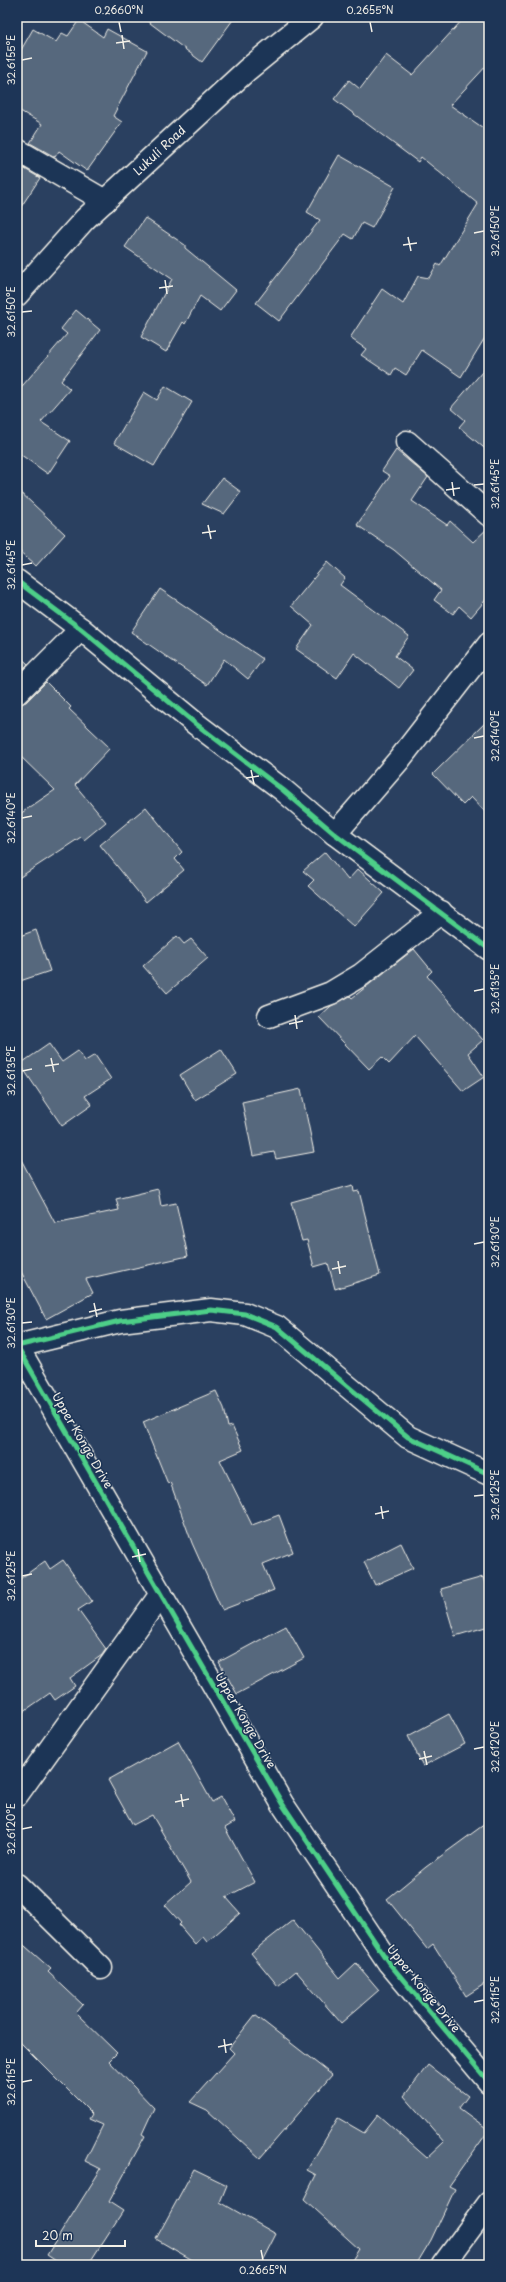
<svg xmlns="http://www.w3.org/2000/svg" width="506" height="2282" viewBox="0 0 506 2282" font-family="'Playpen Sans',sans-serif">
<style>
.building{fill:#56677d;stroke:#f4f1e8}
.lines{fill:none;stroke-linecap:round;stroke-linejoin:round}
.minor-casing{stroke:#f4f1e8;stroke-width:25}
.tertiary-casing{stroke:#f4f1e8;stroke-width:25}
.minor{stroke:#1d3557;stroke-width:22}
.tertiary{stroke:#1d3557;stroke-width:22}
.cycleway-casing{stroke:#1d3557;stroke-width:8}
.cycleway{stroke:#4dcf88;stroke-width:5}
.ticks{fill:none;stroke:#f4f1e8;stroke-width:1.5}
.labels{text-anchor:middle;dominant-baseline:central;stroke-width:3;stroke-linejoin:round;paint-order:stroke}
.street-label{font-size:12px;fill:#f4f1e8;stroke:#1d3557}
.neatline{fill:none;stroke:#f4f1e8;stroke-width:1.5}
.ticks-label{font-size:10px;text-anchor:middle;fill:#f4f1e8}
</style>
<rect width="100%" height="100%" fill="#2a4060"/>
<filter id="ink" filterUnits="userSpaceOnUse"><feTurbulence type="fractalNoise" baseFrequency=".025" numOctaves="2"/><feDisplacementMap in="SourceGraphic" scale="8" xChannelSelector="R" yChannelSelector="G"/><feConvolveMatrix kernelMatrix="1 2 1 2 8 2 1 2 1" color-interpolation-filters="sRGB"/></filter>
<g filter="url(#ink)">
<g class="building">
<path d="M142,17H235L202,62Z"/>
<path d="M465,17H489V63L450,105L489,132V331L461,377L422,350L406,375L395,368L391,375L361,355L366,349L350,338L382,289L403,304L418,276L429,278L437,264L440,266L478,204L421,157L418,162L334,99L349,80L360,89L386,55L412,75Z"/>
<path d="M79,20L103,37L107,29L147,51L113,116L122,122L87,171L59,151L55,157L30,143L42,124L17,109V57L33,29L56,42L62,33L68,36Z"/>
<path d="M339,155L395,187L372,228L362,223L353,239L345,234L279,321L256,303L320,220L307,212Z"/>
<path d="M18,165L40,178L17,213V166Z"/>
<path d="M145,218L185,245V248L236,290L220,311L200,296L185,324L183,322L166,352L141,337L172,279L125,247Z"/>
<path d="M76,310L100,330L61,381L70,389L41,422L70,441L48,474L17,452V392L67,334L61,329Z"/>
<path d="M489,364V452L459,427L465,420L451,408Z"/>
<path d="M165,386L192,402L154,466L114,443L144,392L157,400Z"/>
<path d="M396,450L428,477L412,501L447,525L450,521L473,542L489,527V596L471,617L459,606L453,614L434,600L441,590L394,550L357,525L390,476L382,471Z"/>
<path d="M222,478L241,492L224,514L202,504Z"/>
<path d="M17,489L65,534L36,566L17,549Z"/>
<path d="M327,562L345,578L340,585L409,636L395,656L413,670L399,688L354,653L337,678L296,649L313,625L291,606Z"/>
<path d="M160,589L263,659L248,679L224,659L207,685L131,632Z"/>
<path d="M17,654L28,664L17,675Z"/>
<path d="M46,682L71,707L69,709L110,748L75,785L106,822L84,840L81,837L17,879V816L55,790L17,753V705L26,702Z"/>
<path d="M489,719V816L471,797L463,805L433,774Z"/>
<path d="M146,807L182,852L175,859L184,870L146,902L100,845Z"/>
<path d="M325,852L348,880L358,869L384,893L354,927L308,886L314,880L303,871Z"/>
<path d="M36,930L50,971L17,982V937Z"/>
<path d="M177,936L184,944L191,939L208,958L167,993L143,966Z"/>
<path d="M414,949L432,971L427,976L483,1040L468,1053L484,1077L463,1091L415,1036L389,1064L382,1057L369,1069L319,1017L331,1006L350,996L352,998Z"/>
<path d="M49,1044L62,1062L78,1051L85,1061L95,1055L111,1079L85,1096L92,1105L62,1126L20,1064Z"/>
<path d="M221,1049L237,1074L195,1100L180,1075Z"/>
<path d="M301,1089L314,1152L276,1159L274,1152L253,1156L242,1102Z"/>
<path d="M17,1152L55,1223L119,1210L116,1199L158,1189L161,1206L176,1203L188,1256L86,1279L93,1293L46,1319L17,1264Z"/>
<path d="M353,1185L354,1192L359,1191L380,1275L335,1289L328,1263L314,1267L307,1240L302,1241L291,1202Z"/>
<path d="M216,1391L224,1408L228,1427L232,1426L243,1450L220,1460L252,1525L279,1515L293,1552L263,1564L274,1590L222,1610L192,1543L170,1482L168,1484L143,1422Z"/>
<path d="M401,1543L413,1568L375,1585L364,1562Z"/>
<path d="M63,1560L92,1601L78,1610L106,1649L102,1655L70,1678L75,1686L55,1700L50,1693L17,1716V1581L45,1561L50,1569Z"/>
<path d="M483,1577L489,1596V1626L455,1636L441,1589Z"/>
<path d="M286,1626L304,1658L237,1694L219,1662Z"/>
<path d="M449,1714L465,1744L423,1766L408,1736Z"/>
<path d="M178,1741L212,1802L221,1797L235,1822L225,1828L255,1882L226,1897L240,1913L207,1942L203,1937L195,1944L179,1925L181,1923L165,1905L191,1882L152,1815L133,1825L108,1780Z"/>
<path d="M489,1821V1981L466,1996L433,1944L427,1949L387,1899L426,1867Z"/>
<path d="M293,1920L340,1978L356,1963L379,1990L341,2023L296,1971L278,1986L251,1953Z"/>
<path d="M17,1939L51,1969L48,1972L83,2005L76,2013L117,2053L109,2061L154,2108L142,2134L145,2136L109,2202L123,2211L88,2265H62L47,2255L101,2169L85,2161L103,2125L89,2119L92,2114L17,2039Z"/>
<path d="M255,2015L332,2075L260,2158L207,2110L190,2102L234,2053L229,2048Z"/>
<path d="M428,2065L468,2096L459,2108L489,2130L449,2186L455,2189L431,2240L416,2265H349L359,2249L304,2199L316,2175L307,2170L338,2118L364,2133L378,2115L427,2158L444,2142L404,2096Z"/>
<path d="M194,2169L227,2185L220,2202L276,2234L260,2265H201L156,2239Z"/>
</g>
<g class="lines">
<g class="minor-casing">
<g id="minor">
<path d="M17,150L105,201"/>
<path d="M407,442L489,515"/>
<path d="M17,581L81,629L196,724L283,790L335,834L489,949"/>
<path d="M17,693L81,629"/>
<path d="M335,834L399,760L489,644"/>
<path d="M269,1016L331,993L361,975L441,912"/>
<path d="M17,1346L283,1805L389,1963L489,2082"/>
<path d="M17,1346L120,1321L211,1310L245,1314L277,1327L408,1437L489,1474"/>
<path d="M17,1795L161,1594"/>
<path d="M17,1885L101,1968"/>
<path d="M443,2265L489,2203"/>
</g>
</g>
<g class="tertiary-casing">
<path id="tertiary" d="M17,295L85,219L247,70L312,17"/>
</g>
<use href="#minor" class="minor"/>
<use href="#tertiary" class="tertiary"/>
<g class="cycleway-casing">
<g id="cycleway">
<path d="M17,581L81,629L196,724L283,790L335,834L489,949"/>
<path d="M17,1346L283,1805L389,1963L489,2082"/>
<path d="M17,1346L120,1321L211,1310L245,1314L277,1327L408,1437L489,1474"/>
</g>
</g>
<use href="#cycleway" class="cycleway"/>
</g>
</g>
<path class="ticks" d="M119,22L121,32M370,22L372,32M122,35L124,49M116,43L130,41M22,60L32,58M474,233L484,231M408,237L411,251M403,245L417,243M165,280L167,294M159,288L173,286M22,312L32,311M452,482L454,496M474,485L484,484M446,490L460,488M208,525L211,539M202,533L216,531M22,565L32,563M474,738L484,736M251,770L254,784M246,778L259,776M22,818L32,816M474,991L484,989M295,1015L297,1029M289,1024L303,1021M51,1058L54,1072M45,1066L59,1064M22,1071L32,1069M474,1244L484,1242M338,1261L340,1274M332,1269L346,1266M94,1303L97,1317M89,1312L102,1309M22,1323L32,1322M474,1496L484,1495M381,1506L383,1519M375,1514L389,1511M138,1549L140,1562M132,1557L146,1554M22,1576L32,1574M474,1749L484,1747M424,1751L427,1765M419,1759L432,1756M181,1794L183,1807M175,1802L189,1799M22,1829L32,1827M474,2002L484,2000M224,2039L226,2053M218,2047L232,2044M22,2082L32,2080M261,2250L263,2260"/>
<g class="labels">
<g class="street-label">
<text transform="translate(159 150) rotate(-43)">Lukuli Road</text>
<text transform="translate(83 1440) rotate(60)">Upper Konge Drive</text>
<text transform="translate(246 1720) rotate(60)">Upper Konge Drive</text>
<text transform="translate(424 1988) rotate(51)">Upper Konge Drive</text>
</g>
</g>
<rect width="506" height="2282" fill="none" stroke="#1d3557" stroke-width="44"/>
<path d="M36 2240v6h89v-6" fill="none" stroke="#f4f1e8" stroke-width="2"/>
<text x="42" y="2240" font-size="12" fill="#f4f1e8" stroke="#1d3557" stroke-width="3" paint-order="stroke">20 m</text>
<rect x="22" y="22" width="462" height="2238" class="neatline"/>
<g class="ticks-label">
<text x="119" y="14">0.2660°N</text>
<text x="370" y="14">0.2655°N</text>
<text transform="translate(11 60) rotate(-90)" y="4">32.6155°E</text>
<text transform="translate(495 231) rotate(-90)" y="4">32.6150°E</text>
<text transform="translate(11 312) rotate(-90)" y="4">32.6150°E</text>
<text transform="translate(495 484) rotate(-90)" y="4">32.6145°E</text>
<text transform="translate(11 565) rotate(-90)" y="4">32.6145°E</text>
<text transform="translate(495 736) rotate(-90)" y="4">32.6140°E</text>
<text transform="translate(11 818) rotate(-90)" y="4">32.6140°E</text>
<text transform="translate(495 989) rotate(-90)" y="4">32.6135°E</text>
<text transform="translate(11 1071) rotate(-90)" y="4">32.6135°E</text>
<text transform="translate(495 1242) rotate(-90)" y="4">32.6130°E</text>
<text transform="translate(11 1323) rotate(-90)" y="4">32.6130°E</text>
<text transform="translate(495 1495) rotate(-90)" y="4">32.6125°E</text>
<text transform="translate(11 1576) rotate(-90)" y="4">32.6125°E</text>
<text transform="translate(495 1747) rotate(-90)" y="4">32.6120°E</text>
<text transform="translate(11 1829) rotate(-90)" y="4">32.6120°E</text>
<text transform="translate(495 2000) rotate(-90)" y="4">32.6115°E</text>
<text transform="translate(11 2082) rotate(-90)" y="4">32.6115°E</text>
<text x="263" y="2274">0.2665°N</text>
</g>
</svg>
